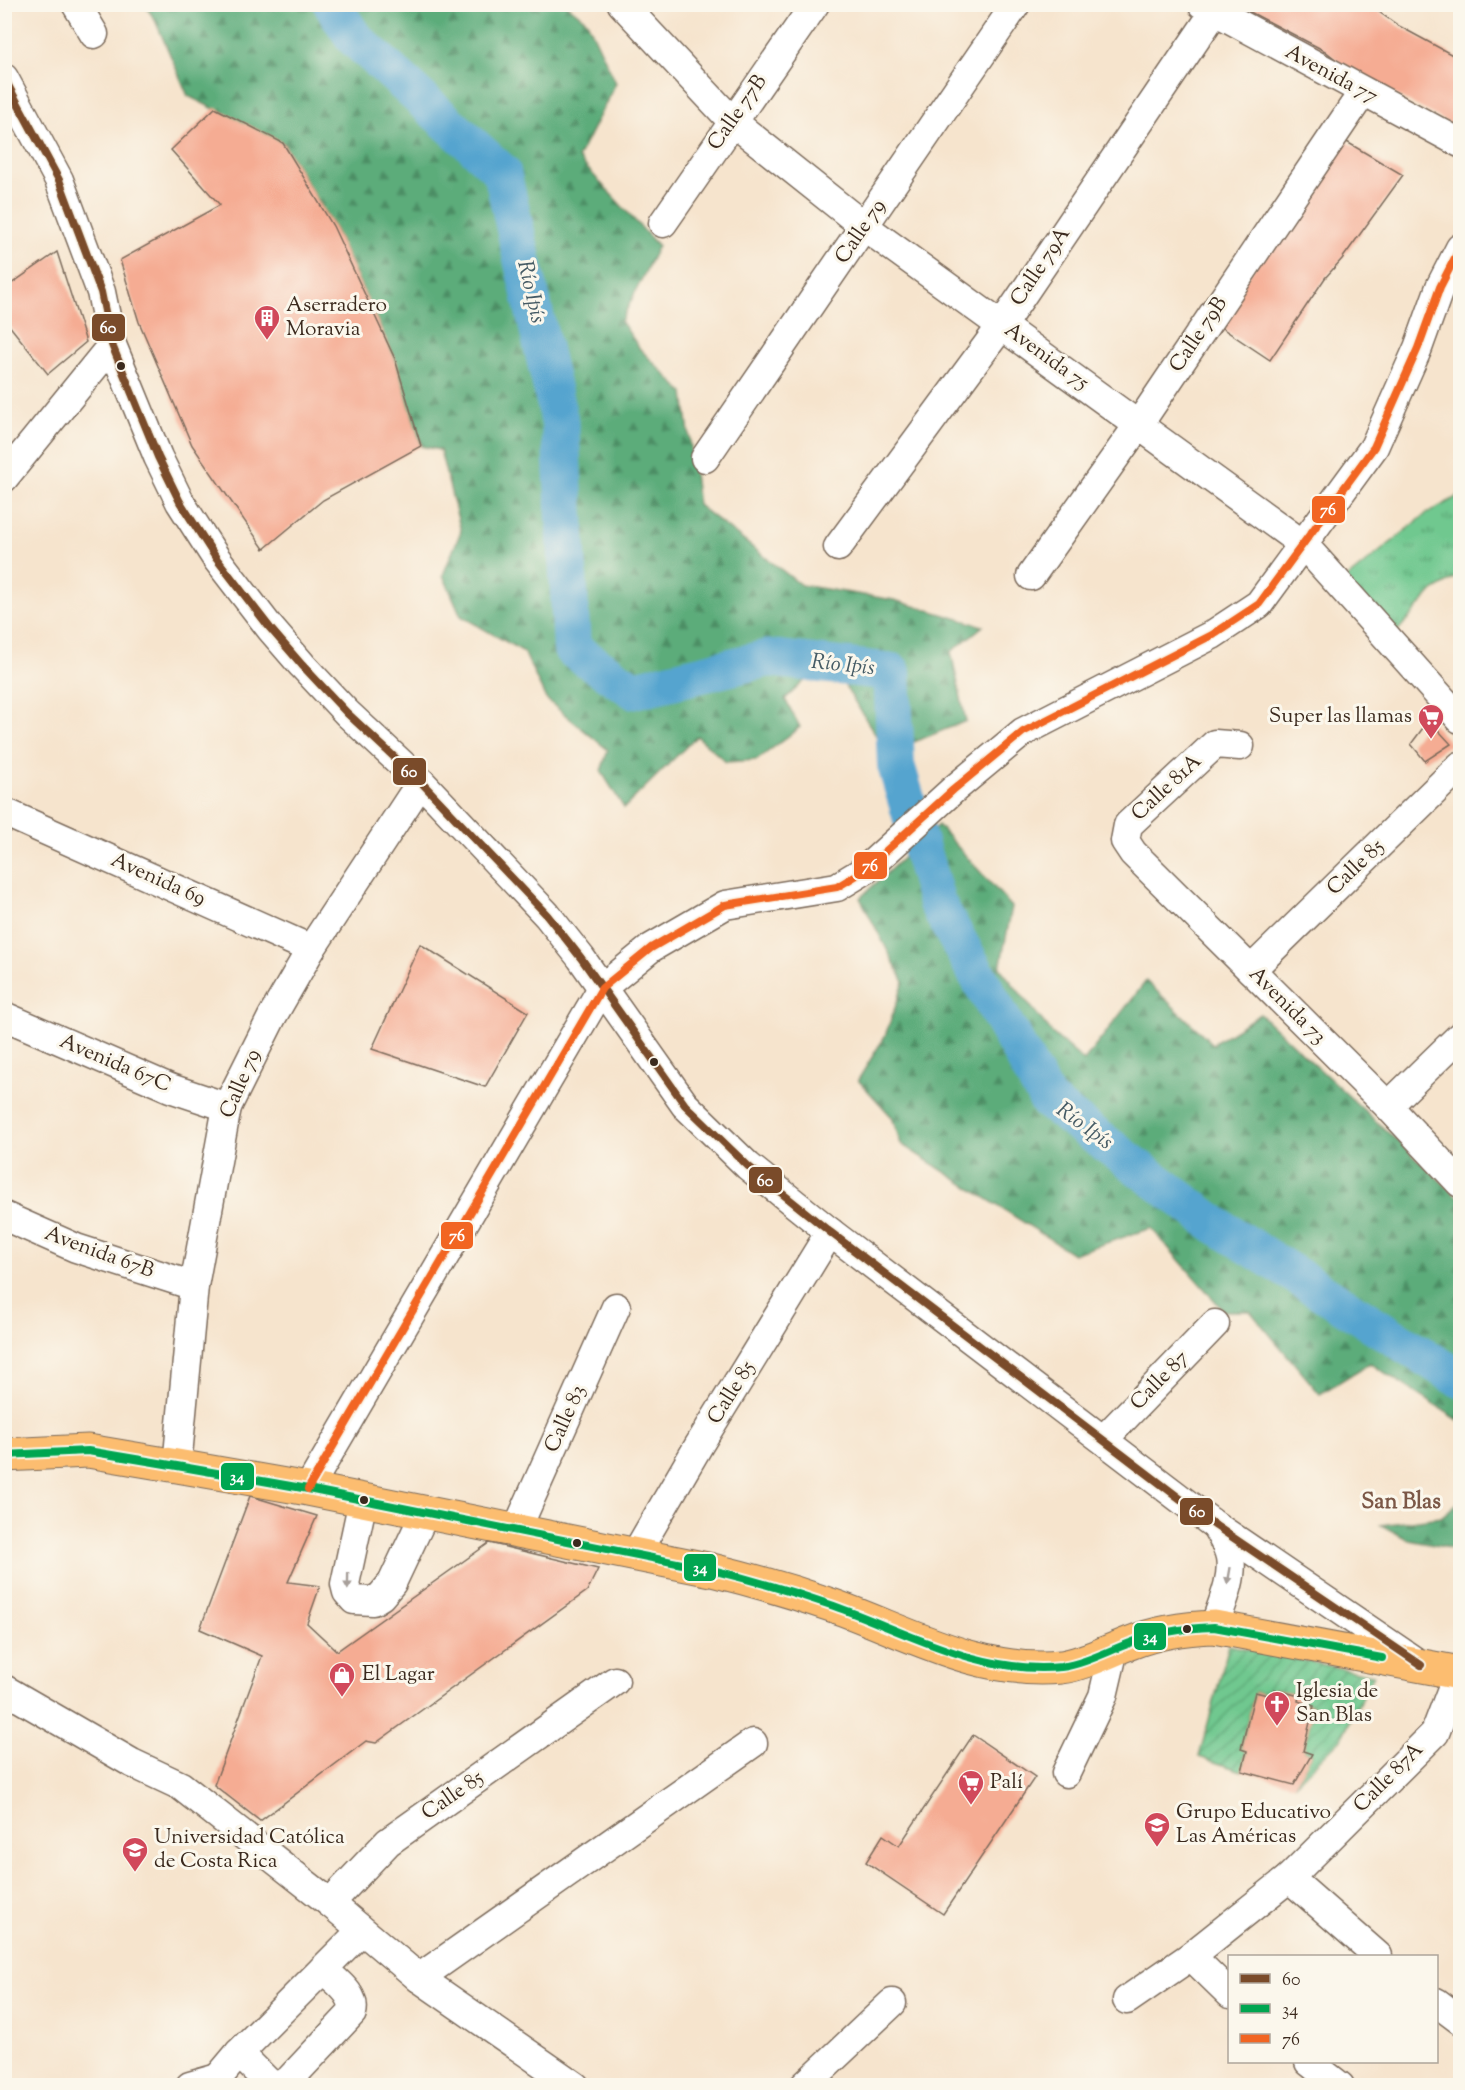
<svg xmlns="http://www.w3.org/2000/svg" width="1465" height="2090" viewBox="0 0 1465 2090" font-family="'Sorts Mill Goudy',serif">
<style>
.grass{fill:url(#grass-tufts);stroke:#557956;stroke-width:1.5}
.forest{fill:url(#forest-firs);stroke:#4b6b4c;stroke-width:1.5}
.garden{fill:url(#garden-furrows);stroke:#557956;stroke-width:1.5}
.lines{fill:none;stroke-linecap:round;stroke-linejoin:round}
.river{stroke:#55a4cf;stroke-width:38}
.building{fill:#f5ac93}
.minor-casing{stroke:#7c6b5b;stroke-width:31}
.major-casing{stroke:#7c6b5b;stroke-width:35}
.minor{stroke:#fff;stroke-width:28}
.major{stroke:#fcbd6f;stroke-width:33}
.bus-1-casing{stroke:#fbf7ec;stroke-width:12}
.bus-2-casing{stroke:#fbf7ec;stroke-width:12}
.bus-3-casing{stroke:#fbf7ec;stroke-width:12}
.bus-1{stroke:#7a4b2a;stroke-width:8}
.bus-2{stroke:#00a651;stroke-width:8}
.bus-3{stroke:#f26522;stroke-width:8}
.oneway{fill:#a79f9a}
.bus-dot{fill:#3b2a1e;stroke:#fbf7ec;stroke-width:2}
.labels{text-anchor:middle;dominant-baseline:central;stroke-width:6;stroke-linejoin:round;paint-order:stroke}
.street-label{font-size:21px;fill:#3b2a1e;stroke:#fbf7ec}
.poi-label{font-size:21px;fill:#3b2a1e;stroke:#fbf7ec;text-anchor:start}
.water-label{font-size:22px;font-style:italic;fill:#455b65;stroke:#fbf7ec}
.neighbourhood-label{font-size:22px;font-weight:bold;fill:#7c5847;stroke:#fbf7ec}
.line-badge{stroke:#fbf7ec;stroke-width:2}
.badge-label{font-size:16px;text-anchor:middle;font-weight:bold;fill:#fff}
</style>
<defs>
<pattern id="grass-tufts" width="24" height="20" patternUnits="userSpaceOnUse" patternTransform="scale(1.5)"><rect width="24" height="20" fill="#6fc88f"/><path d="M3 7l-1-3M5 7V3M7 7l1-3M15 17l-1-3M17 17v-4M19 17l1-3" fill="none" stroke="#5ca374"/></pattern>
<pattern id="forest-firs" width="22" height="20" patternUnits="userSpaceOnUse" patternTransform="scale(1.5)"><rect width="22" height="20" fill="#5bac7a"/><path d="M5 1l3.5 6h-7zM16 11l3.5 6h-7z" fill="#4c8c63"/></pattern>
<pattern id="garden-furrows" width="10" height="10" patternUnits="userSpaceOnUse" patternTransform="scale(1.5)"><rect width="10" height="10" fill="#6fc88f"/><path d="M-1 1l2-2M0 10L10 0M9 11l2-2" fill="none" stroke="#5ca374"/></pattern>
</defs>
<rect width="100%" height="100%" fill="#fbf7ec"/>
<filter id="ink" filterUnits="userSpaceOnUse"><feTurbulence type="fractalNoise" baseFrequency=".0167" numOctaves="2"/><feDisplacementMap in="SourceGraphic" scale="12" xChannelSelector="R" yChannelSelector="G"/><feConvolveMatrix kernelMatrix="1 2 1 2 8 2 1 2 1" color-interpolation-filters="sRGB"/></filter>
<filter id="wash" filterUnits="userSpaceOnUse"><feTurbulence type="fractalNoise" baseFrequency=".008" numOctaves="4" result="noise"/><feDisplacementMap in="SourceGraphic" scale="24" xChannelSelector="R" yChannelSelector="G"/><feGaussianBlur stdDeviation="1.35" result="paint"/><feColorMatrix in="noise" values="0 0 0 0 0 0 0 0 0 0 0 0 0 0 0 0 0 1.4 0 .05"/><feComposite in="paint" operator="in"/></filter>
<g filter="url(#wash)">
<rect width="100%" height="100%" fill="#f6e4cd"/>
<path class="grass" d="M1460,495V575L1433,591L1392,637L1336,587L1426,514Z"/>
<g class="forest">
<path d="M566,4L587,21L616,83L578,158L658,246L621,321L640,349L684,393L698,505L801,585L894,600L983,626L951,652L966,721L887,753L837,673H813L785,699L800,727L757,760L726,762L697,736L624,808L601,771L608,750L546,699L524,652L461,616L443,575L461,531L440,450L421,446L395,359L333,226L283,143L188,96L155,20L145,5Z"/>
<path d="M938,825L1012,907L1000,968L1052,1033L1084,1061L1146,981L1213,1044L1260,1014L1460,1199V1421L1370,1363L1320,1394L1250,1311H1224L1151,1228L1073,1254L901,1144L892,1117L858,1080L885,1036L904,982L860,898Z"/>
<path d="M1460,1501V1550L1409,1540L1381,1525L1441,1517Z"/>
</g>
<path class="garden" d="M1229,1645L1373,1675L1341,1739L1294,1785L1312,1754L1303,1751L1314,1706L1298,1701L1299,1696L1274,1689L1272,1696L1255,1692L1241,1748L1247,1751L1242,1771L1199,1757Z"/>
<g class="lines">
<path class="river" d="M332,4L354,38L502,172L560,423L572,649L634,690L769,658L892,672L896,765L937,903L1048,1101L1216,1225L1460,1379"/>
</g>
<g id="blocks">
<g class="building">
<path d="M1235,4H1365L1376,10L1399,26L1460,59V129L1348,69L1325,51Z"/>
<path d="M215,108L283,143L333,226L395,359L421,446L323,500L264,549L192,445L139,322L120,260L220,205L171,150Z"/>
<path d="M1340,138L1403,175L1342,259L1325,278L1270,360L1216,324Z"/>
<path d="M57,252L86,342L48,374L4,319V289Z"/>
<path d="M1429,720L1451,744L1425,761L1411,744Z"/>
<path d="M420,944L528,1012L485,1087L372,1049Z"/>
<path d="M250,1496L317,1516L288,1582L320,1586L307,1623L337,1651L489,1543L598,1569L587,1591L376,1743L366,1741L260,1821L214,1785L262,1656L200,1629Z"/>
<path d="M1274,1689L1299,1696L1298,1701L1314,1706L1303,1751L1312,1754L1294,1785L1242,1771L1247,1751L1241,1749L1255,1692L1272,1696Z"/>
<path d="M973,1735L1035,1777L943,1914L866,1862L883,1835L899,1846Z"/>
</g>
</g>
</g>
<g filter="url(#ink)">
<use href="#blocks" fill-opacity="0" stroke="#7c6b5b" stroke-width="1.5"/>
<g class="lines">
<g class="minor-casing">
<g id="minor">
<path d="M76,4L94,34"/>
<path d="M622,4L732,121L865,227L1304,545L1460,719"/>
<path d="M1202,4L1460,143"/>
<path d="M4,78L59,180L101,292L112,345L158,457L180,502L216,558L270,628L302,665L347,713L421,782L547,915L581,958L685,1105L748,1166L830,1232L1216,1526L1419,1664"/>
<path d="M663,223L815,4"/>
<path d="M705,458L1016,4"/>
<path d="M4,478L112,345"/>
<path d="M838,547L1002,325L1215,11"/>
<path d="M1031,576L1139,424L1363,92"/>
<path d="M1240,746L1215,744L1128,825L1125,841L1133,853L1388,1106L1460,1183"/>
<path d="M4,812L311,949"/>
<path d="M1251,970L1460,766"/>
<path d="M4,1016L170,1088L227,1107"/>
<path d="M1388,1106L1460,1036"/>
<path d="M4,1216L76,1248L194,1286"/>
<path d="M1104,1439L1215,1324"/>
<path d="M177,1466L194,1286L227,1107L272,1017L311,949L421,782"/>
<path d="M308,1489L602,988L651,948L725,905L837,887L865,870L953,790L1023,732L1212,635L1259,604L1374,447L1418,348L1440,287L1460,248"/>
<path d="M363,1500L345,1584L347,1592L354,1600L373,1601L381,1596L392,1583L425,1513"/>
<path d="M516,1531L616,1307"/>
<path d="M635,1555L699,1445L830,1232"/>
<path d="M1214,1627C1221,1606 1234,1579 1230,1557C1228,1546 1221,1536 1216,1526"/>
<path d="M4,1689L132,1763L181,1786L330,1903L419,1978L575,2086"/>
<path d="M1066,1773L1103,1696L1114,1649"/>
<path d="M1289,1878L1378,1956"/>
<path d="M330,1903L388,1842L615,1681"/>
<path d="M1191,1956L1230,1994"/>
<path d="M419,1978L753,1743"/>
<path d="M1127,2000L1191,1956L1289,1878L1435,1733L1458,1673"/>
<path d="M1436,2002L1460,2020"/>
<path d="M239,2053L268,2082L275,2086"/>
<path d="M1309,2062L1340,2086"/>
<path d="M190,2086L218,2078"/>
<path d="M216,2086L218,2078L239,2053L361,1931"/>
<path d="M276,2086L288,2081L352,2013C357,1994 335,1981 323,1969"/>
<path d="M804,2086L892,2003"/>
</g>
</g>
<g class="major-casing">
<path id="major" d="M4,1455L88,1451L177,1466L308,1489L712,1570C753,1580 794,1592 834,1606C907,1632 980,1675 1061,1667C1084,1664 1108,1651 1130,1643C1157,1632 1185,1628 1214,1627L1460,1673"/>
</g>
<use href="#minor" class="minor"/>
<use href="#major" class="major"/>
<g class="bus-1-casing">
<path id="bus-1" d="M4,78L59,180L101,292L112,345L158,457L180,502L216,558L270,628L302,665L347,713L421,782L547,915L581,958L685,1105L748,1166L830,1232L1216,1526L1421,1665"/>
</g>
<g class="bus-2-casing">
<path id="bus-2" d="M4,1455L88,1451L177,1466L308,1489L712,1570C753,1580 794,1592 834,1606C907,1632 980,1675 1061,1667C1084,1664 1108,1651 1130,1643C1157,1632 1185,1628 1214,1627L1382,1658"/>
</g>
<g class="bus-3-casing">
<path id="bus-3" d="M308,1489L602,988L651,948L725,905L837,887L865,870L953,790L1023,732L1212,635L1259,604L1374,447L1418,348L1440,287L1460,248"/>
</g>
<use href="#bus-1" class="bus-1"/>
<use href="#bus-2" class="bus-2"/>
<use href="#bus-3" class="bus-3"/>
</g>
<defs><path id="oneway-solid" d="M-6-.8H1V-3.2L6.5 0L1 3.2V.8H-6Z" transform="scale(1.5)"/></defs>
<g class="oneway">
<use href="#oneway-solid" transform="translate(1229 1576) rotate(100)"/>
<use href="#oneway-solid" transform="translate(348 1581) rotate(91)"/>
</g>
</g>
<defs>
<g id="building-pin" transform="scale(1.35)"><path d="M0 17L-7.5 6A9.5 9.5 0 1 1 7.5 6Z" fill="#d1495b" stroke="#fbf7ec"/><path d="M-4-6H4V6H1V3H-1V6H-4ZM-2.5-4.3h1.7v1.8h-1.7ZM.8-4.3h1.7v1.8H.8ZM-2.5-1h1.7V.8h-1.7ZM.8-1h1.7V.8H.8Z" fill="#fff"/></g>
<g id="supermarket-pin" transform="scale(1.35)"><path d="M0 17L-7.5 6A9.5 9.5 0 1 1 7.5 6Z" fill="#d1495b" stroke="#fbf7ec"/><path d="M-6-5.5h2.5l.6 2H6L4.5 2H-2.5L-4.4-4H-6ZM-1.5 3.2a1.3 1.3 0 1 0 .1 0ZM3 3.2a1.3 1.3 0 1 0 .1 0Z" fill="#fff"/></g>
<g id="shop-pin" transform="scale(1.35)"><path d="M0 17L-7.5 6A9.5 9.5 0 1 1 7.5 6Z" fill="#d1495b" stroke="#fbf7ec"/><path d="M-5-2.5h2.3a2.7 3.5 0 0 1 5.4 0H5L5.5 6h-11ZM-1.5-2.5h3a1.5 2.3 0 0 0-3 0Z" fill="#fff"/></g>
<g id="church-pin" transform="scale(1.35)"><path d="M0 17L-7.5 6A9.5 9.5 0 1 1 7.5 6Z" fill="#d1495b" stroke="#fbf7ec"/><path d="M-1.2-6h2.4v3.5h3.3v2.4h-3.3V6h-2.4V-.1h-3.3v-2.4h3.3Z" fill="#fff"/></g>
<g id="university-pin" transform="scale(1.35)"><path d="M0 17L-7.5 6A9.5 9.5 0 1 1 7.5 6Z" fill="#d1495b" stroke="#fbf7ec"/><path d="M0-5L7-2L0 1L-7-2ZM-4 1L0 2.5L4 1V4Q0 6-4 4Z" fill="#fff"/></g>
</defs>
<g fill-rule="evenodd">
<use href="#building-pin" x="267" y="318"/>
<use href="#supermarket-pin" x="1431" y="717"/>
<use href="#shop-pin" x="342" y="1675"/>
<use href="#church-pin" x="1277" y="1704"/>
<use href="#supermarket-pin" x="971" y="1783"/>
<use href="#university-pin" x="1157" y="1825"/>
<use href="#university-pin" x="135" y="1850"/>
</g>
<g class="bus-dot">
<circle cx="121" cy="366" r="5"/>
<circle cx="654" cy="1062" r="5"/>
<circle cx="364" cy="1500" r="5"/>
<circle cx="577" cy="1543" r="5"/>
<circle cx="1187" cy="1629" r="5"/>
</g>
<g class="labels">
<g class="street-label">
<text transform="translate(1331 75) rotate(28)">Avenida 77</text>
<text transform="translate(738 113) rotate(-55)">Calle 77B</text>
<text transform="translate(861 232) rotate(-56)">Calle 79</text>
<text transform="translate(1041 267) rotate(-56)">Calle 79A</text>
<text transform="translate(1199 335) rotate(-56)">Calle 79B</text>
<text transform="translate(1046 357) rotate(36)">Avenida 75</text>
<text transform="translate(1167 788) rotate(-43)">Calle 81A</text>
<text transform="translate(1356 868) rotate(-44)">Calle 85</text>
<text transform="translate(158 880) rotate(24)">Avenida 69</text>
<text transform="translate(1287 1006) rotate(45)">Avenida 73</text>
<text transform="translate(115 1064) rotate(23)">Avenida 67C</text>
<text transform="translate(241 1084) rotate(-67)">Calle 79</text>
<text transform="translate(99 1253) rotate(20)">Avenida 67B</text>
<text transform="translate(1160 1381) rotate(-46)">Calle 87</text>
<text transform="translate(732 1393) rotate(-58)">Calle 85</text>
<text transform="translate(566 1419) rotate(-66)">Calle 83</text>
<text transform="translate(1389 1778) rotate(-45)">Calle 87A</text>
<text transform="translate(453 1796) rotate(-35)">Calle 85</text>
</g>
<g class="poi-label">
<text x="286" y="306">Aserradero<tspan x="286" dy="24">Moravia</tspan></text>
<text x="1412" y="717" text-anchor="end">Super las llamas</text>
<text x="362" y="1675">El Lagar</text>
<text x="1296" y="1692">Iglesia de<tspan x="1296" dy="24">San Blas</tspan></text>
<text x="990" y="1783">Palí</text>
<text x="1176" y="1813">Grupo Educativo<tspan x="1176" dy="24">Las Américas</tspan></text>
<text x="154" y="1838">Universidad Católica<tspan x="154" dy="24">de Costa Rica</tspan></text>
</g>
<g class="water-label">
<text transform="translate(530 292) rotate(77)">Río Ipís</text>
<text transform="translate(843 666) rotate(6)">Río Ipís</text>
<text transform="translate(1084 1127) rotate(36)">Río Ipís</text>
</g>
<g class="neighbourhood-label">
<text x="1401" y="1503">San Blas</text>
</g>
</g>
<g class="line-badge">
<rect x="91" y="313" width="35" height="29" rx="6" fill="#7a4b2a"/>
<rect x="1311" y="495" width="35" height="29" rx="6" fill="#f26522"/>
<rect x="392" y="757" width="35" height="29" rx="6" fill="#7a4b2a"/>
<rect x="853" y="851" width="35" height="29" rx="6" fill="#f26522"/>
<rect x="748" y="1166" width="35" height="28" rx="6" fill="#7a4b2a"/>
<rect x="440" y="1221" width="34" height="29" rx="6" fill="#f26522"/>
<rect x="220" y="1462" width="35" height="29" rx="6" fill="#00a651"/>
<rect x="1179" y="1497" width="35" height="29" rx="6" fill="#7a4b2a"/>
<rect x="683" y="1553" width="34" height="29" rx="6" fill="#00a651"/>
<rect x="1133" y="1622" width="34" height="29" rx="6" fill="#00a651"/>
</g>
<g class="badge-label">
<text x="108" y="333">60</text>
<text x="1328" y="515">76</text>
<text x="409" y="777">60</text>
<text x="870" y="871">76</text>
<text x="765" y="1186">60</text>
<text x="457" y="1241">76</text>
<text x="237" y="1482">34</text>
<text x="1197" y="1517">60</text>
<text x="700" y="1573">34</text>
<text x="1150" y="1642">34</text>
</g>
<rect width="1465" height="2090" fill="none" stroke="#fbf7ec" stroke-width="24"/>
<rect x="1228" y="1955" width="210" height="108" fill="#fbf7ec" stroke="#aea59a" stroke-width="1.5"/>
<rect x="1240" y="1974" width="30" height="9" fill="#7a4b2a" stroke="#aea59a" stroke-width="1.5"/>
<text x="1282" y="1985" font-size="18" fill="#3b2a1e">60</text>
<rect x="1240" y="2004" width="30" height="9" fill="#00a651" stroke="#aea59a" stroke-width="1.5"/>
<text x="1282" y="2015" font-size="18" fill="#3b2a1e">34</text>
<rect x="1240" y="2034" width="30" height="9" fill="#f26522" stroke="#aea59a" stroke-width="1.5"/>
<text x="1282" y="2045" font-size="18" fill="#3b2a1e">76</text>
</svg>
